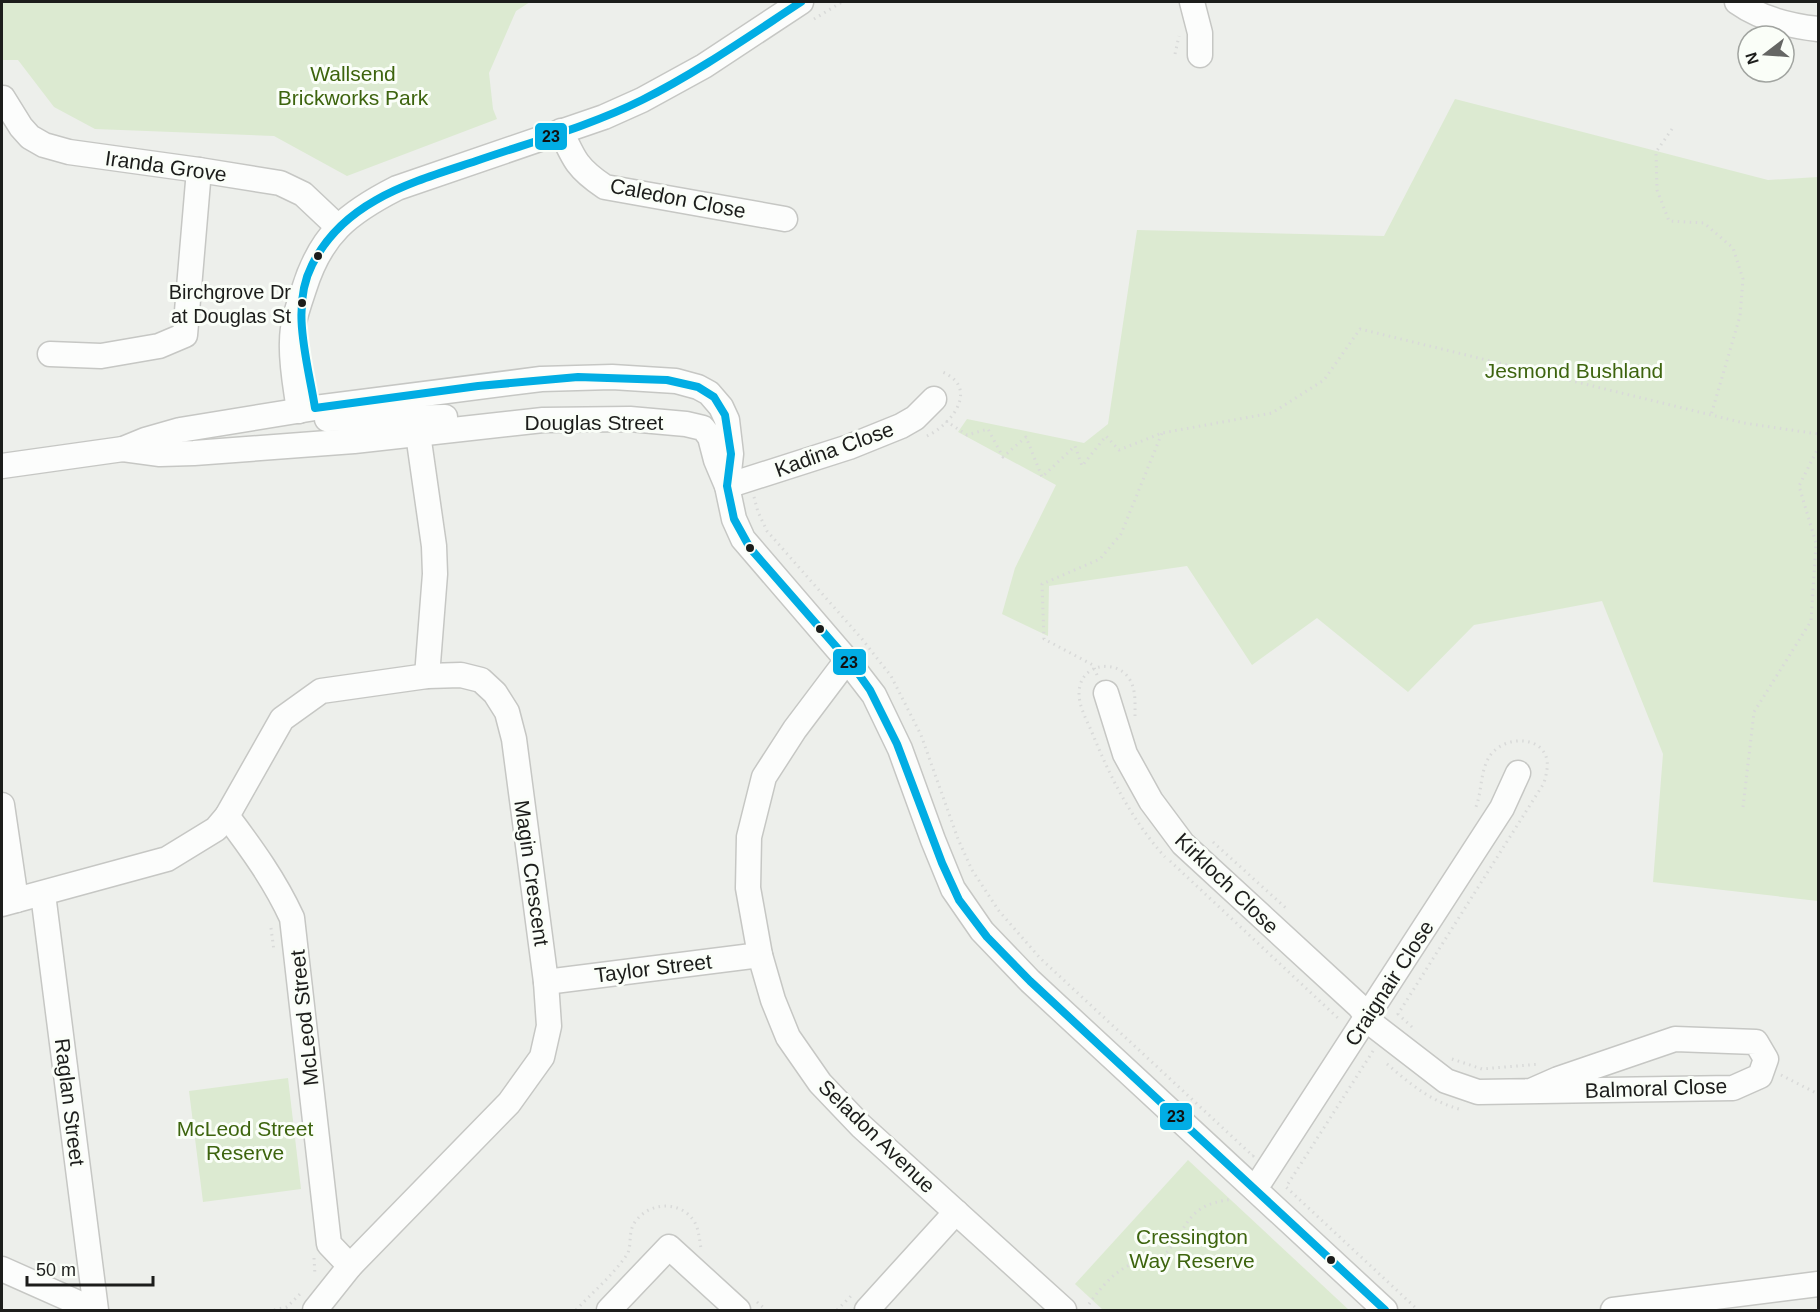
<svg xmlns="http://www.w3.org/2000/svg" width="1820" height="1312" viewBox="0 0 1820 1312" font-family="Arial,sans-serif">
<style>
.green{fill:#dcead1}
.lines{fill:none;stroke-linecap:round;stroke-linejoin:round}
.minor-casing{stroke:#c6c7c4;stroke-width:27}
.path{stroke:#d9dad9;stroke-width:3;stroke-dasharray:1.5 4.5;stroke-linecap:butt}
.minor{stroke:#fcfdfc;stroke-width:24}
.bus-1-casing{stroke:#fafef8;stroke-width:12}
.bus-1{stroke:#01ade4;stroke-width:8}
.bus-dot{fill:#1c1d1b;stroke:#fafef8;stroke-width:2}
.labels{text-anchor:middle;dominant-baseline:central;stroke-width:6;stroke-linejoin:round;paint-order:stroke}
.bus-label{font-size:20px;fill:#1c1d1b;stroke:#fafef8;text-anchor:end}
.park-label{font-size:21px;fill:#3d640e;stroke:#fafef8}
.street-label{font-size:21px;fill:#1c1d1b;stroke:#fafef8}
.line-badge{stroke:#fafef8;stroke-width:2}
.pale-badge-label{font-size:16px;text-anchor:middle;font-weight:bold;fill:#111}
</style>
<rect width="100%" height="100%" fill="#edefeb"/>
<g class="green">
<path d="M2,2H530L516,11L489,73L493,109L497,119L347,176L274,136L95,129L54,107L18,60H2Z"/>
<path d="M1455,99L1768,180L1818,177V901L1653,882L1663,754L1602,601L1474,625L1408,692L1317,618L1252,665L1187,566L1049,586L1048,636L1002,614L1015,568L1056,485L958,432L967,419L1084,443L1108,424L1137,230L1384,236Z"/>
<path d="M288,1078L301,1189L203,1202L189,1091Z"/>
<path d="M1188,1160L1349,1310H1103L1075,1284Z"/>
</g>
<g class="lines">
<g class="minor-casing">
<g id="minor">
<path d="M1192,2L1200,33V55"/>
<path d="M1737,2C1761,19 1790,26 1818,29"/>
<path d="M3,98L21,127L30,137L44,145L69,152L199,170L280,183L303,194L338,227"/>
<path d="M561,131C574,160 578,169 605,187L785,219"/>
<path d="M50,354L101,356L159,346L185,335L199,170"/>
<path d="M299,411C296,388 291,365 292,342C292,323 298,307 304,289C321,234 348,213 397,188L604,117L642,100L704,66L801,2"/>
<path d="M327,419L445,417"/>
<path d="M418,434L434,546L435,574L427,676"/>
<path d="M123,449L160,454L194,453L354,441L543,420L630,419L686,424L703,428L710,437L716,460L727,486L734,519L743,539L847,660L874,695L900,749L933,840L953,889L982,931L1030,981L1385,1310"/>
<path d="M2,466L123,449L145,440L180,430L315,408L541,379L612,377L676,381L698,387L709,393L721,407L727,420L731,454L728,481"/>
<path d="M727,486L849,447L901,426L915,418L934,399"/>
<path d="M847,660L795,729L764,777L749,837L748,888L760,955L773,1000L788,1037L820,1083L861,1126L1064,1310"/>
<path d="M1106,693L1125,754L1151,801L1183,844L1359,1006L1376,1027L1446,1081L1478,1092L1733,1088L1760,1076L1766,1059L1756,1042L1675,1039L1558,1079L1533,1090"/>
<path d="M2,805L16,900"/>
<path d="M227,816C252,849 275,881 292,918L329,1244L350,1266"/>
<path d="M43,894L96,1310"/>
<path d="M2,904L167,859L216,829L227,816L282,719L321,691L427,676L461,675L481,680L495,693L507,712L514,739L546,982L549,1026L542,1057L509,1103L350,1266L315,1310"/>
<path d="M546,982L760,955"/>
<path d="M1255,1189L1502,808L1518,773"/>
<path d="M2,1269L94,1310"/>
<path d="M609,1310L669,1247L738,1310"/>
<path d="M867,1310L956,1212"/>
<path d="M1613,1310L1818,1284"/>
</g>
</g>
<g class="path">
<path d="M814,19L842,2"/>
<path d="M1175,54L1179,36"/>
<path d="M1672,129L1656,152L1657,190L1669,221L1704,223L1733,248L1743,279L1740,316L1711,415"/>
<path d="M946,421L967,435L988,429L1003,457L1026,437L1042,477L1075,446L1082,466L1106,436L1119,450L1162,433L1272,413L1324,380L1360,329L1744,423L1818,434"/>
<path d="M927,436C954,423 980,386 940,371"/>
<path d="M754,497L758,512L767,531L862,639L891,676L921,735L958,839L972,870L999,911L1040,958L1253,1156L1254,1154"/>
<path d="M1097,675L1093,665L1044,639L1042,584L1100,559L1121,534L1162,433"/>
<path d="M1135,716C1135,704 1136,690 1130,680C1119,660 1085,662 1080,686C1076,700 1085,717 1091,730C1110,777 1131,819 1165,857"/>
<path d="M1743,807L1754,712L1811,621L1816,543L1799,486L1818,448"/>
<path d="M1213,842L1288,910"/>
<path d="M1170,861L1340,1020"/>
<path d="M271,928L274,951"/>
<path d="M1412,1027L1398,1014L1544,783C1546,775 1548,769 1547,760C1542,736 1508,736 1493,752C1479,767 1483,792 1475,809"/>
<path d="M1373,1051L1286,1187L1418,1310"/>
<path d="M1452,1059L1482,1069L1540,1064"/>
<path d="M1387,1064C1410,1084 1433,1103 1463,1110"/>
<path d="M1781,1075L1818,1094"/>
<path d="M314,1258L315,1275"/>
<path d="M757,1302L766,1310"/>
<path d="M1089,1304C1102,1286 1116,1269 1137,1262C1146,1259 1155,1259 1164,1254C1172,1249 1176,1240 1181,1232C1195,1208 1206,1203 1233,1199"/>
<path d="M274,1310L287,1307L302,1292"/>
<path d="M576,1310C592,1293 612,1276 626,1256C633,1247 627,1233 635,1222C649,1202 680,1200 694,1221C699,1229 699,1238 701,1248"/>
<path d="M837,1310L852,1295"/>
</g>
<use href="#minor" class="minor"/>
<g class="bus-1-casing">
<path id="bus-1" d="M801,2C749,36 698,72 642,100C590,126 531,142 476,161C413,182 344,200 312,265C290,308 308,363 315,408L478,386L578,377L667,380L698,387L714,397L725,415L731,454L727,486L734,519L750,548L853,666L870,690L897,744L942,863L959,900L987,937L1030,981L1385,1310"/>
</g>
<use href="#bus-1" class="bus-1"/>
</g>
<g class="bus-dot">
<circle cx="318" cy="256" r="5"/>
<circle cx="302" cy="303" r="5"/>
<circle cx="750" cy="548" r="5"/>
<circle cx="820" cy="629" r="5"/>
<circle cx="1331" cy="1260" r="5"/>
</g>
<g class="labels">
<g class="bus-label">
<text x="291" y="292">Birchgrove Dr<tspan x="291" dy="24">at Douglas St</tspan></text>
</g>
<g class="park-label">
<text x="353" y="73">Wallsend<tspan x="353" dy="24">Brickworks Park</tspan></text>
<text x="1574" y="370">Jesmond Bushland</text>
<text x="245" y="1128">McLeod Street<tspan x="245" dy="24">Reserve</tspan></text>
<text x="1192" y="1236">Cressington<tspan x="1192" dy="24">Way Reserve</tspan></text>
</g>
<g class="street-label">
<text transform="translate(166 166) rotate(8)">Iranda Grove</text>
<text transform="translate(678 198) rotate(11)">Caledon Close</text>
<text x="594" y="422">Douglas Street</text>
<text transform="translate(834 449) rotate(-20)">Kadina Close</text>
<text transform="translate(532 873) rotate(82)">Magin Crescent</text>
<text transform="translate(1227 883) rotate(44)">Kirkloch Close</text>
<text transform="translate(653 968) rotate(-7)">Taylor Street</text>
<text transform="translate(1389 983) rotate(-57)">Craignair Close</text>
<text transform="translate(304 1018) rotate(-96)">McLeod Street</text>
<text transform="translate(1656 1088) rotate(-2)">Balmoral Close</text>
<text transform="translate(70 1102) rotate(83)">Raglan Street</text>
<text transform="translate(877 1136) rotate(44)">Seladon Avenue</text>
</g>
</g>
<g class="line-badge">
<rect x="534" y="122" width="34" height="29" rx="6" fill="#01ade4"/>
<rect x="832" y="648" width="35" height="28" rx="6" fill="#01ade4"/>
<rect x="1159" y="1102" width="34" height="29" rx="6" fill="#01ade4"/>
</g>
<g class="pale-badge-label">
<text x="551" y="142">23</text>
<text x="849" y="668">23</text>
<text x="1176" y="1122">23</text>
</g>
<rect width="1820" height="1312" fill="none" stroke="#1c1d1b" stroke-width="6"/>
<g transform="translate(1766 54) rotate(253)"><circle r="28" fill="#fafef8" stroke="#a1a4a0" stroke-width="1.5"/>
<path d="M0-4.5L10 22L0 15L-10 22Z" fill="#656664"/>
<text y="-9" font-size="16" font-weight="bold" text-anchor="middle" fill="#1c1d1b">N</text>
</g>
<path d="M27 1276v9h126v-9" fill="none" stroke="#1c1d1b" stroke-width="3"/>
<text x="36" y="1276" font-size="18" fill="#1c1d1b" stroke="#fafef8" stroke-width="4.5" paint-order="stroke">50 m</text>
</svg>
